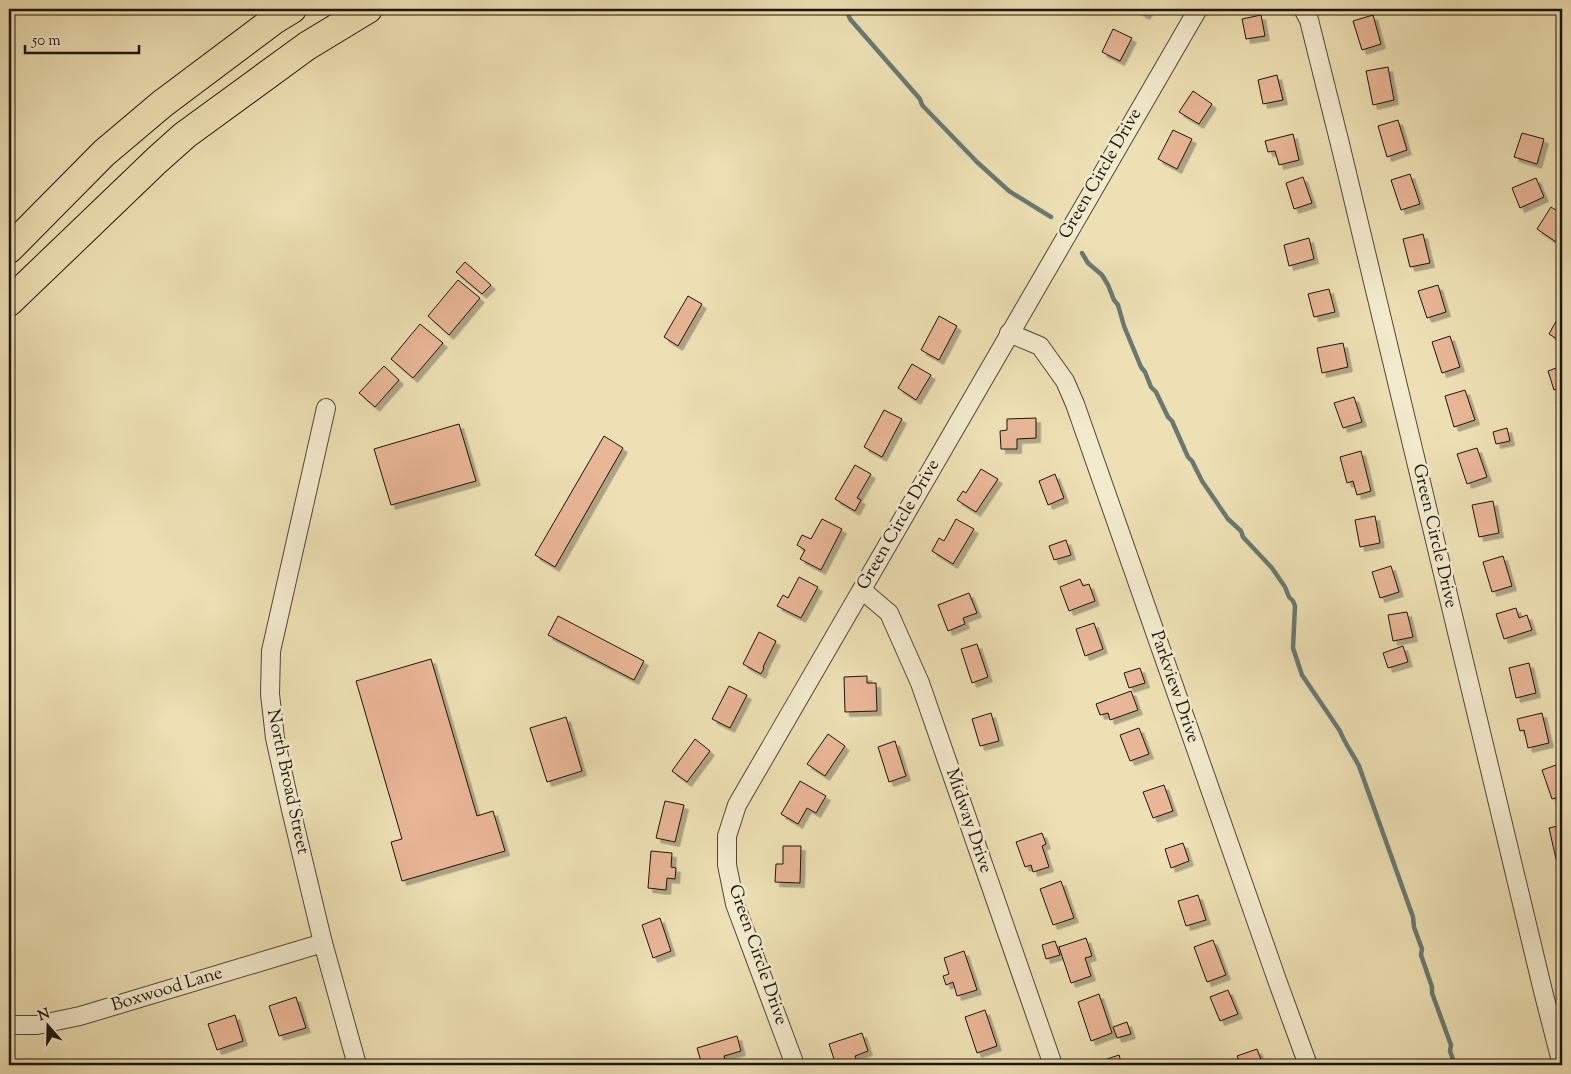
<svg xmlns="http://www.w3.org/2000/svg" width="1571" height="1074" viewBox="0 0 1571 1074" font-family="'Sorts Mill Goudy',serif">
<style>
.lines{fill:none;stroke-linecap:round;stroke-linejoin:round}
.stream{stroke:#697972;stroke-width:4.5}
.building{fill:#e9b697;stroke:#1c150a;filter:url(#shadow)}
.street-casing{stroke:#504834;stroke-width:20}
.highway-casing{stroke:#1c150a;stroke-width:30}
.street{stroke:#f3ebce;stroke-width:18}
.highway{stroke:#ede0b4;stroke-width:28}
.labels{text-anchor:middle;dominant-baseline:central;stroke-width:5;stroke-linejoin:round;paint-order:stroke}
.street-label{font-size:18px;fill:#1c150a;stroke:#f3ebce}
</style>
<defs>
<filter id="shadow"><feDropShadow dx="4.5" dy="4.5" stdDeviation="0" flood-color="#0004"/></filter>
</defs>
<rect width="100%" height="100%" fill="#ede0b4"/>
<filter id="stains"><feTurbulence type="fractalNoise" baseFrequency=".004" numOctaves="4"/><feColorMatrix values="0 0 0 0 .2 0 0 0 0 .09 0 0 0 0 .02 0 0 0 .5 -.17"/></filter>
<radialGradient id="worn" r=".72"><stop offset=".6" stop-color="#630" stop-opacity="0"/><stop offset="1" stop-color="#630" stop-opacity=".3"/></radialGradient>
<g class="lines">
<g class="stream">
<path d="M843,9L848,14L850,19L920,99L922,105L977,162L1009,191L1051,217"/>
<path d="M1082,253L1088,263L1102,275L1108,285L1114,300L1118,305L1124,326L1141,367L1145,372L1151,387L1156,392L1168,417L1172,421L1188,457L1192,461L1202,481L1228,519L1241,531L1243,537L1272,568L1285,587L1289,597L1293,601L1295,606L1293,648L1302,675L1340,731C1345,744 1353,754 1359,766L1413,917L1414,927L1422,949L1421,955L1432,987V993L1451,1045L1450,1051L1455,1065"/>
</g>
</g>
<g class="building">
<path d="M1135,9H1150L1145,15Z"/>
<path d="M1261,15L1265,36L1246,39L1242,19Z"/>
<path d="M1373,15L1381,44L1362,50L1353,21Z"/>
<path d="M1113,29L1132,38L1120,61L1102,52Z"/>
<path d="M1388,67L1394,100L1373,105L1366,71Z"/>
<path d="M1277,75L1283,100L1263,104L1258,80Z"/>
<path d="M1193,91L1212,104L1199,124L1179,112Z"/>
<path d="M1562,103V122L1558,104Z"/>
<path d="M1398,120L1407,150L1387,157L1378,126Z"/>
<path d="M1173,130L1192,139L1177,169L1158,159Z"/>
<path d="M1522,133L1544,139L1537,164L1514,157Z"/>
<path d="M1293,134L1299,160L1279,165L1275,151L1268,152L1265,141Z"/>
<path d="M1410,174L1420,204L1401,210L1391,180Z"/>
<path d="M1303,177L1312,203L1294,209L1286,183Z"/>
<path d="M1536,178L1544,197L1520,208L1512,188Z"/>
<path d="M1551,207L1562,214V239L1559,244L1537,229Z"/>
<path d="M1423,234L1430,263L1410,267L1403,239Z"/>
<path d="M1309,238L1314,259L1289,266L1284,245Z"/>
<path d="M465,262L491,285L482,294L456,272Z"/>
<path d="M458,280L480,298L449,335L428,316Z"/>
<path d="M1438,285L1446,312L1427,318L1418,291Z"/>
<path d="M1329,289L1335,312L1314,317L1308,294Z"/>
<path d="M688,296L702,304L678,346L664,337Z"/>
<path d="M939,316L957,326L939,360L921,350Z"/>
<path d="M1559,316L1562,317V342L1549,334Z"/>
<path d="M420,324L443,343L413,378L391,359Z"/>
<path d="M1450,336L1460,367L1442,373L1432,342Z"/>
<path d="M1343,343L1348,367L1322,373L1317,348Z"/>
<path d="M912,364L931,375L916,400L898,388Z"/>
<path d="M384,366L399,380L375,407L359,393Z"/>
<path d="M1562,366V387L1554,390L1548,371Z"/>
<path d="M1465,390L1475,420L1454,427L1445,396Z"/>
<path d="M1354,397L1362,422L1343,428L1334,403Z"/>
<path d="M1562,400V421L1556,402Z"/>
<path d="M884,410L902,419L882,457L864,447Z"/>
<path d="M1036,418V438L1017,439V449H1001L1000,431L1007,430V419Z"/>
<path d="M459,424L476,481L391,505L374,449Z"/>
<path d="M1507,428L1510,441L1496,444L1493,432Z"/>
<path d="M604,436L623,448L555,567L535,555Z"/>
<path d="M1477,448L1487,477L1467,484L1457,454Z"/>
<path d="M1361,451L1371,491L1357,495L1353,481L1347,483L1340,457Z"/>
<path d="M855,465L871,474L857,498L861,500L855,511L835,499Z"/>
<path d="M981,469L998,479L976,512L957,500L963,491L966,493Z"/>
<path d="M1055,474L1064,498L1048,505L1039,481Z"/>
<path d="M1493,501L1499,533L1479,537L1472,505Z"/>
<path d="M1375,516L1380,543L1360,547L1355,520Z"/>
<path d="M822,519L842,529L821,570L800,559L805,550L797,545L802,535L811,539Z"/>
<path d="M956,519L974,529L953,564L932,551L939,538L944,541Z"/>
<path d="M1066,540L1071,555L1054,560L1049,546Z"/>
<path d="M1503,556L1512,586L1492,592L1483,562Z"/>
<path d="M1391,566L1399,592L1380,598L1372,572Z"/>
<path d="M799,577L818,587L801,618L777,606L783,595L788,598Z"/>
<path d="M1080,579L1083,586L1089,584L1095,601L1069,611L1060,587Z"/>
<path d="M969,593L977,613L963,618L965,624L948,631L938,605Z"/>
<path d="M1516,608L1519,618L1527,615L1532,630L1504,639L1496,614Z"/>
<path d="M1407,612L1413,637L1393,641L1388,615Z"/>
<path d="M558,616L644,661L634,680L548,635Z"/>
<path d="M1094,623L1103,649L1085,656L1076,629Z"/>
<path d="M759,632L776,641L763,667L764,668L761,674L743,664Z"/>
<path d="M977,644L988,677L972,683L961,649Z"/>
<path d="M1403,646L1408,662L1388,668L1383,653Z"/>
<path d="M431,659L477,816L493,811L505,851L402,881L391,842L402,839L356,681Z"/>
<path d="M1529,663L1536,693L1516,698L1509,668Z"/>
<path d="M1140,668L1145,683L1129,688L1124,673Z"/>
<path d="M867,676V683H876L877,711L845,712L844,677Z"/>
<path d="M729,686L747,695L730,728L712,719Z"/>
<path d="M1131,691L1138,710L1110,720L1108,713L1100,715L1096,704Z"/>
<path d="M991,713L999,741L980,746L972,719Z"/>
<path d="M1542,713L1549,743L1528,748L1524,730L1520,731L1517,719Z"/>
<path d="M566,717L582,771L547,782L530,728Z"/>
<path d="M1139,728L1149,754L1130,761L1120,735Z"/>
<path d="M828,734L845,746L825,776L807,764Z"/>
<path d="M695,739L710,751L687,782L672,771Z"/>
<path d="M895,741L906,776L889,782L878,747Z"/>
<path d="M1562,763V782L1559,783L1562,796L1552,799L1542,770Z"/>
<path d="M800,781L826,796L816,813L807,808L798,824L781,814Z"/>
<path d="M1164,785L1173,811L1153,818L1143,792Z"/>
<path d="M665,801L684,805L675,842L656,838Z"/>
<path d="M1562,825V858L1556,859L1549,828Z"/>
<path d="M1042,833L1046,844L1042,846L1049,867L1033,872L1031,865L1025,867L1016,842Z"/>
<path d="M1183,843L1189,861L1171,868L1165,849Z"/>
<path d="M783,846H801L800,883L775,882L776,864H783Z"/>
<path d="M651,851L672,853L671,867L676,868L675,879L667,878L666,890L648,888Z"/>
<path d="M1061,881L1074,918L1053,925L1040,889Z"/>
<path d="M1198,895L1206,920L1186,926L1178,901Z"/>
<path d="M660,918L671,951L653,958L642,925Z"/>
<path d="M1086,938L1092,956L1085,958L1091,976L1071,983L1059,947Z"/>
<path d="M1213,940L1226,975L1207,982L1194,947Z"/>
<path d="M1055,941L1060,955L1046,959L1042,945Z"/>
<path d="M964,951L977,990L957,996L953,982L946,985L943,976L949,974L944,958Z"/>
<path d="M1228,990L1238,1014L1220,1021L1210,997Z"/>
<path d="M1099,994L1112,1033L1091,1041L1078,1002Z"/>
<path d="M296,997L306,1028L279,1036L269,1006Z"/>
<path d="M985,1010L997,1046L977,1053L965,1017Z"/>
<path d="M235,1015L243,1041L217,1050L208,1024Z"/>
<path d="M1127,1022L1131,1034L1117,1038L1113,1027Z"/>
<path d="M862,1033L868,1051L855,1056L858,1064L836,1065L829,1044Z"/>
<path d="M737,1036L741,1051L724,1056L727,1065H702L697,1048Z"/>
<path d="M1257,1049L1263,1065H1241L1237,1056Z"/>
<path d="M1119,1055L1122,1065H1099L1098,1062Z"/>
</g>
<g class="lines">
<g class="street-casing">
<g id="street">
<path d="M1303,9L1309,20L1340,144L1543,991L1562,1065"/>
<path d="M1009,333L1040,346L1065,381L1075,404L1277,980L1308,1065"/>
<path d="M326,408L271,651L270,694L275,738L291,810L323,943L357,1065"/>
<path d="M862,590L889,613L920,683L1053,1065"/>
<path d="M9,1025H37L80,1016L323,943"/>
<path d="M795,1065L735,904L727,865V836L737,805L1198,9"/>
</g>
</g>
<g class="highway-casing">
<g id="highway">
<path d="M9,249L104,153L162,104L274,20L292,9"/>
<path d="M9,302L157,160L185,135L307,46L368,9"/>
</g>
</g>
<use href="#street" class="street"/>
<use href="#highway" class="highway"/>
</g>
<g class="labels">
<g class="street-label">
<text transform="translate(1101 174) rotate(-60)">Green Circle Drive</text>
<text transform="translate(899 525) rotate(-60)">Green Circle Drive</text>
<text transform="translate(1434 536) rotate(77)">Green Circle Drive</text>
<text transform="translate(1174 687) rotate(71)">Parkview Drive</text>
<text transform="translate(287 782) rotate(78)">North Broad Street</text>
<text transform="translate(968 821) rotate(71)">Midway Drive</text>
<text transform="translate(757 955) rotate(71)">Green Circle Drive</text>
<text transform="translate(167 990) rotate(-17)">Boxwood Lane</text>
</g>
</g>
<rect width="1571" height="1074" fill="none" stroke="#ede0b4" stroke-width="30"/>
<rect x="10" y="10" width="1551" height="1054" fill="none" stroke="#1c150a" stroke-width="2.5"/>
<rect x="15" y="15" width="1541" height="1044" fill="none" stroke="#1c150a"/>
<g transform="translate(48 1026) rotate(340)" stroke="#f3ebce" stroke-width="4" paint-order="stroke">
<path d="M0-4L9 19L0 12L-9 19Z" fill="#1c150a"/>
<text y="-8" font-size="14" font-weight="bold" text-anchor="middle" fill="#1c150a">N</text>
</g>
<path d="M25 45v8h114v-8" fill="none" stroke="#1c150a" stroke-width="2.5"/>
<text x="32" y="45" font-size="15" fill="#1c150a" stroke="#f3ebce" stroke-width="4" paint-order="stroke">50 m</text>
<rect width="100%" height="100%" filter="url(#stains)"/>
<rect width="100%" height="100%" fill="url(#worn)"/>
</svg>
